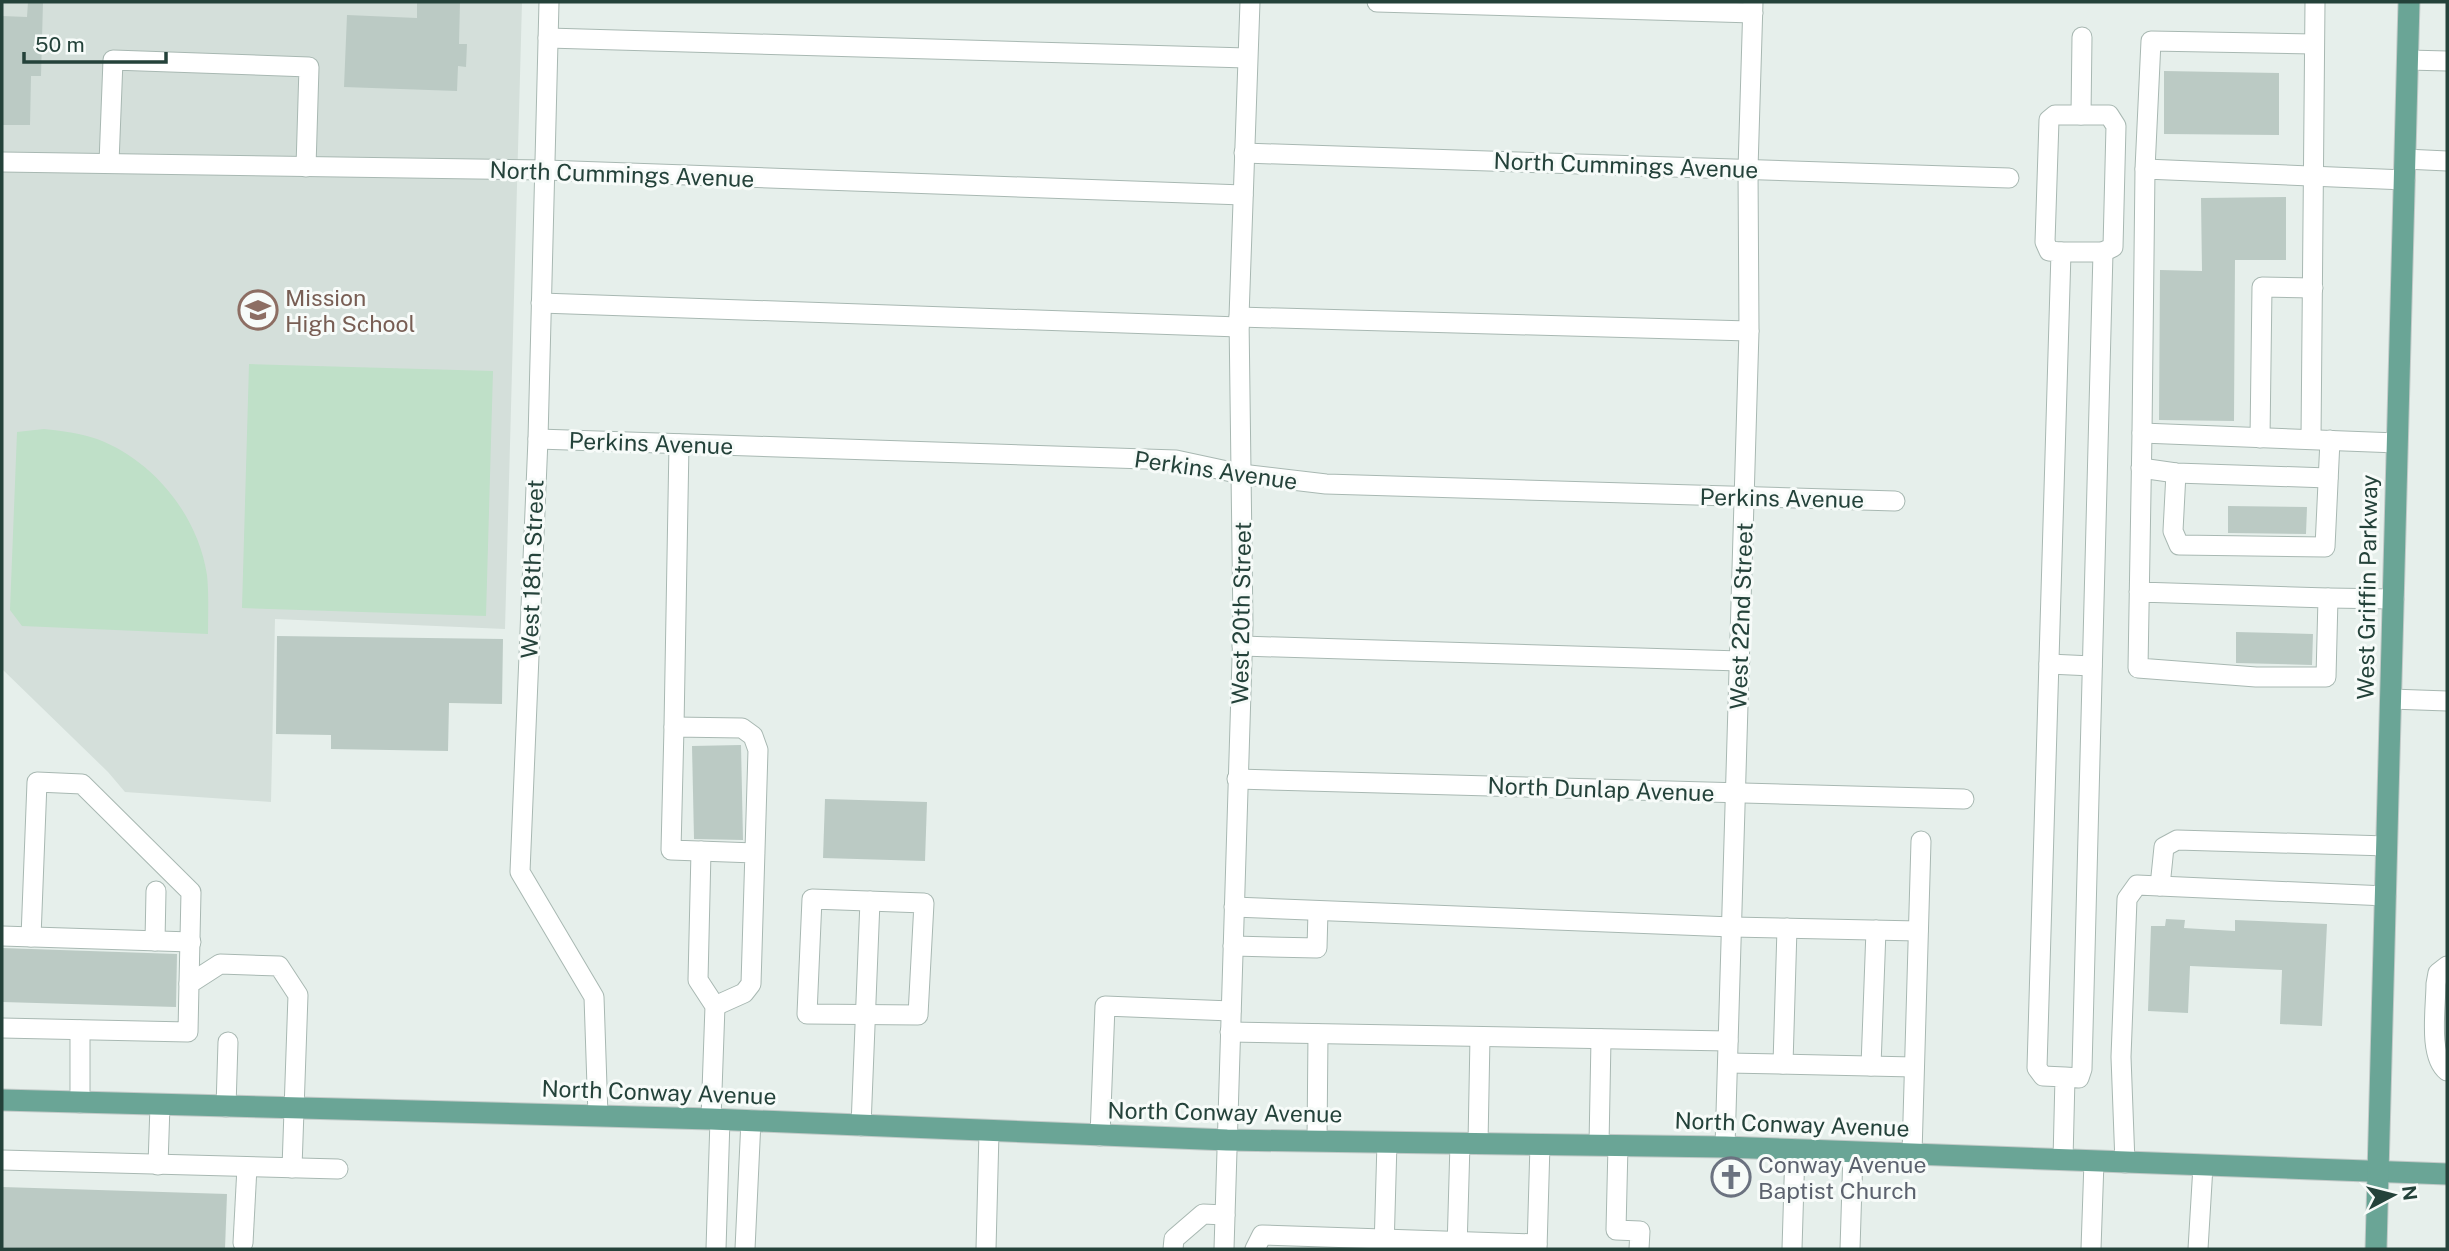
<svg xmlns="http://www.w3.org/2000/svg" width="2449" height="1251" viewBox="0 0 2449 1251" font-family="'Public Sans',sans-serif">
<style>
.built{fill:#d4dfda}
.green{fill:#bfe0c8}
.building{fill:#bbcac4}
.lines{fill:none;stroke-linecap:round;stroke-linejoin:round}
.minor-casing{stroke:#a8b8b2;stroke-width:21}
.major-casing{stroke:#c2cac8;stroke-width:23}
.minor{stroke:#fff;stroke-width:19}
.major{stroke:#6aa596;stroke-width:21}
.labels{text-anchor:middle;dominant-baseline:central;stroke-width:6;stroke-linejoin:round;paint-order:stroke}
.street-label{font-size:23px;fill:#24423a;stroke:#f7fbf9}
.education-label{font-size:23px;fill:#785e54;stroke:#f7fbf9;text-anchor:start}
.worship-label{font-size:23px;fill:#5b616d;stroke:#f7fbf9;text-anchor:start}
</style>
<rect width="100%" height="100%" fill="#e6efeb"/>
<path class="built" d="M2,2H522L505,629L275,619L271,802L125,792L108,772L2,669Z"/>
<g class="green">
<path d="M249,364L493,371L486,616L242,608Z"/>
<path d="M44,429C62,431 80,433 97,439C153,460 198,515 207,575C209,594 208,614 208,634L22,626L10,610L17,432Z"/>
</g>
<g class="building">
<path d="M28,2H43L41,76H31L30,125H2V16L27,17Z"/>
<path d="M417,2H460L459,44H467L466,67L458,66L457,91L344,87L347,15L417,18Z"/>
<path d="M2164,71L2279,73V135L2164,134Z"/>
<path d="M2286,197V260H2235L2234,421L2159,420L2160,270L2202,271L2201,198Z"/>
<path d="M2228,506L2307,507L2306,534L2228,533Z"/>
<path d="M2236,632L2313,634L2312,665L2236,663Z"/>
<path d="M277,636L503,639L502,704L449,703L448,751L331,749V735L276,734Z"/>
<path d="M741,745L743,840L694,839L692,746Z"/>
<path d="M825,799L927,802L925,861L823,858Z"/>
<path d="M2166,919L2185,920L2184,928L2235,931V920L2327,924L2322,1026L2280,1024L2282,970L2190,966L2188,1013L2148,1011L2151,926H2165Z"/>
<path d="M2,948L177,954L176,1007L2,1002Z"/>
<path d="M2,1187L227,1194L225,1249L2,1247Z"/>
</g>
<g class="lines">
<g class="minor-casing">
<g id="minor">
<path d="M549,2L538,439L520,872L594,997L598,1116"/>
<path d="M1377,2L1753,13"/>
<path d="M548,38L1247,58"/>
<path d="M2408,60L2447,61"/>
<path d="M2081,115L2082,37"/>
<path d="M1244,153L2009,178"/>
<path d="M2405,159L2447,161"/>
<path d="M2,162L545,170L1243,195"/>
<path d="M109,163L113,60L309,67L306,167"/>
<path d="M2145,169L2151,41L2314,44"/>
<path d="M2061,252H2103"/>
<path d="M541,303L1239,327"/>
<path d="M1239,317L1749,331"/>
<path d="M2142,433L2397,443"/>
<path d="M2260,438L2262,287L2313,288"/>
<path d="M538,439L1176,460L1241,474L1326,484L1895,501"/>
<path d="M2311,439L2315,2"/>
<path d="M2141,468L2176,473L2328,478"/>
<path d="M2176,473L2173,531L2179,545L2325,547L2330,440"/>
<path d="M2139,592L2328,598L2326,677H2256L2138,668L2142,433L2145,169L2405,180"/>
<path d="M2328,598L2394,599"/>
<path d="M1242,646L1740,661"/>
<path d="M2049,664L2092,666"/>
<path d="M2391,699L2447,701"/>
<path d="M674,727L679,444"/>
<path d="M1237,779L1964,799"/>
<path d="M701,851L698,980L715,1006L711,1119"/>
<path d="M2160,886L2164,847L2177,840L2387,846"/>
<path d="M812,899L924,903L918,1015L807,1014Z"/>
<path d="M1234,907L1732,927L1918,931"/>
<path d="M2,936L191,942"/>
<path d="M31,937L37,782L82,784L191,892L189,984"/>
<path d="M155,941L156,891"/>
<path d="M1233,946L1317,948L1318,911"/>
<path d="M2447,966L2438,973L2436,984C2436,1007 2428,1056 2447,1071"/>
<path d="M715,1006L744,993L751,984L758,750L753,736L742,728L674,727L671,850L755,853"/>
<path d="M2,1028L188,1032L189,984L220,964L279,966L298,995L292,1168"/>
<path d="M1230,1032L1728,1041"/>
<path d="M1728,1063L1914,1067"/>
<path d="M1783,1064L1787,928"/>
<path d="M1871,1066L1876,930"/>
<path d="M80,1103V1030"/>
<path d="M226,1107L228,1042"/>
<path d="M861,1126L870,901"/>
<path d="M1100,1136L1105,1006L1231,1011"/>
<path d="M1317,1141L1318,1034"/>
<path d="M1478,1143L1480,1037"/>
<path d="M1599,1145L1601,1039"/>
<path d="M1618,1145L1616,1230L1640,1231L1639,1249"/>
<path d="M1725,1147L1749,331L1748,169L1753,2"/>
<path d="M1912,1154L1921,841"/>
<path d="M2,1160L338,1169"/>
<path d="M2063,1160L2065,1077L2043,1076L2037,1068L2061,252L2049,251L2045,242L2049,120L2055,115H2109L2116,126L2113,247L2103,252L2082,1069L2079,1078L2065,1077"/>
<path d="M2125,1163L2121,1057L2127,899L2137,885L2386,896"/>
<path d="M158,1165L160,1105"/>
<path d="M243,1243L247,1167"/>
<path d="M716,1249L720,1119"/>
<path d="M745,1249L751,1120"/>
<path d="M986,1249L989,1132"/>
<path d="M1173,1249L1174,1239L1203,1214L1225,1215"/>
<path d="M1224,1249L1243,626L1239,317L1250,2"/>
<path d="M1255,1249L1262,1235L1537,1244"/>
<path d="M1384,1249L1387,1142"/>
<path d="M1457,1249L1460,1143"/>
<path d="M1537,1249L1540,1144"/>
<path d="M1792,1249L1795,1149"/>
<path d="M1850,1249L1853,1152"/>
<path d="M2091,1249L2094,1161"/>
<path d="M2198,1249L2203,1166"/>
</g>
</g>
<g class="major-casing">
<g id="major">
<path d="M2,1100L711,1119L1227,1140L1725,1147L2447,1174"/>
<path d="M2376,1249L2409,2"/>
</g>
</g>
<use href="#minor" class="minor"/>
<use href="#major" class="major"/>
</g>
<defs>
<g id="school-ring" transform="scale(2.0125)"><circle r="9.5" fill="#f7fbf9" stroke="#8d6e63" stroke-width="1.5"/><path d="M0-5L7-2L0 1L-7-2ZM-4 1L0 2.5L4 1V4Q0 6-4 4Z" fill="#8d6e63"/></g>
<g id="church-ring" transform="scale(2.0125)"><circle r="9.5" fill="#f7fbf9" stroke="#6b7280" stroke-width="1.5"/><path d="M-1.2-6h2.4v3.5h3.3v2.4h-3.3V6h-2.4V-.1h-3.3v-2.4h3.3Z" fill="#6b7280"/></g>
</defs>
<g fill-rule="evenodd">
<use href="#school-ring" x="258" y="310"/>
<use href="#church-ring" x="1731" y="1177"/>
</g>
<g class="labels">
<g class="street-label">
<text transform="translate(1626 165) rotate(2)">North Cummings Avenue</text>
<text transform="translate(622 174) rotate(2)">North Cummings Avenue</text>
<text transform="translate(651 443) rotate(2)">Perkins Avenue</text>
<text transform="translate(1216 470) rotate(8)">Perkins Avenue</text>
<text transform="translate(1782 498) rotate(1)">Perkins Avenue</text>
<text transform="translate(532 569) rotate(-88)">West 18th Street</text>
<text transform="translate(2367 587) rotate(-89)">West Griffin Parkway</text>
<text transform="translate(1241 613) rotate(-89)">West 20th Street</text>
<text transform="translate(1741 616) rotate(-88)">West 22nd Street</text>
<text transform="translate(1601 789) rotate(2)">North Dunlap Avenue</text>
<text transform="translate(659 1092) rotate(2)">North Conway Avenue</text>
<text transform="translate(1225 1112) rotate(1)">North Conway Avenue</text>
<text transform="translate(1792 1124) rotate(2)">North Conway Avenue</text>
</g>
<g class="education-label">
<text x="285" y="297">Mission<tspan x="285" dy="26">High School</tspan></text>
</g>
<g class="worship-label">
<text x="1758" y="1164">Conway Avenue<tspan x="1758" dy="26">Baptist Church</tspan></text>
</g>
</g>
<rect width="2449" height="1251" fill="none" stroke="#24423a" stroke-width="7"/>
<g transform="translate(2393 1195) rotate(83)" stroke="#f7fbf9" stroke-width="5" paint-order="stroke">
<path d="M0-5L12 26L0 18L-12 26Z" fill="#24423a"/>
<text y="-10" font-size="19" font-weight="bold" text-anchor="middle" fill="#24423a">N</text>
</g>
<path d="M24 52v10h142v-10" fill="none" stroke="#24423a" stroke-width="3.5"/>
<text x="35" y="52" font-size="21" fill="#24423a" stroke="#f7fbf9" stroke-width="5" paint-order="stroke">50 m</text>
</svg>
